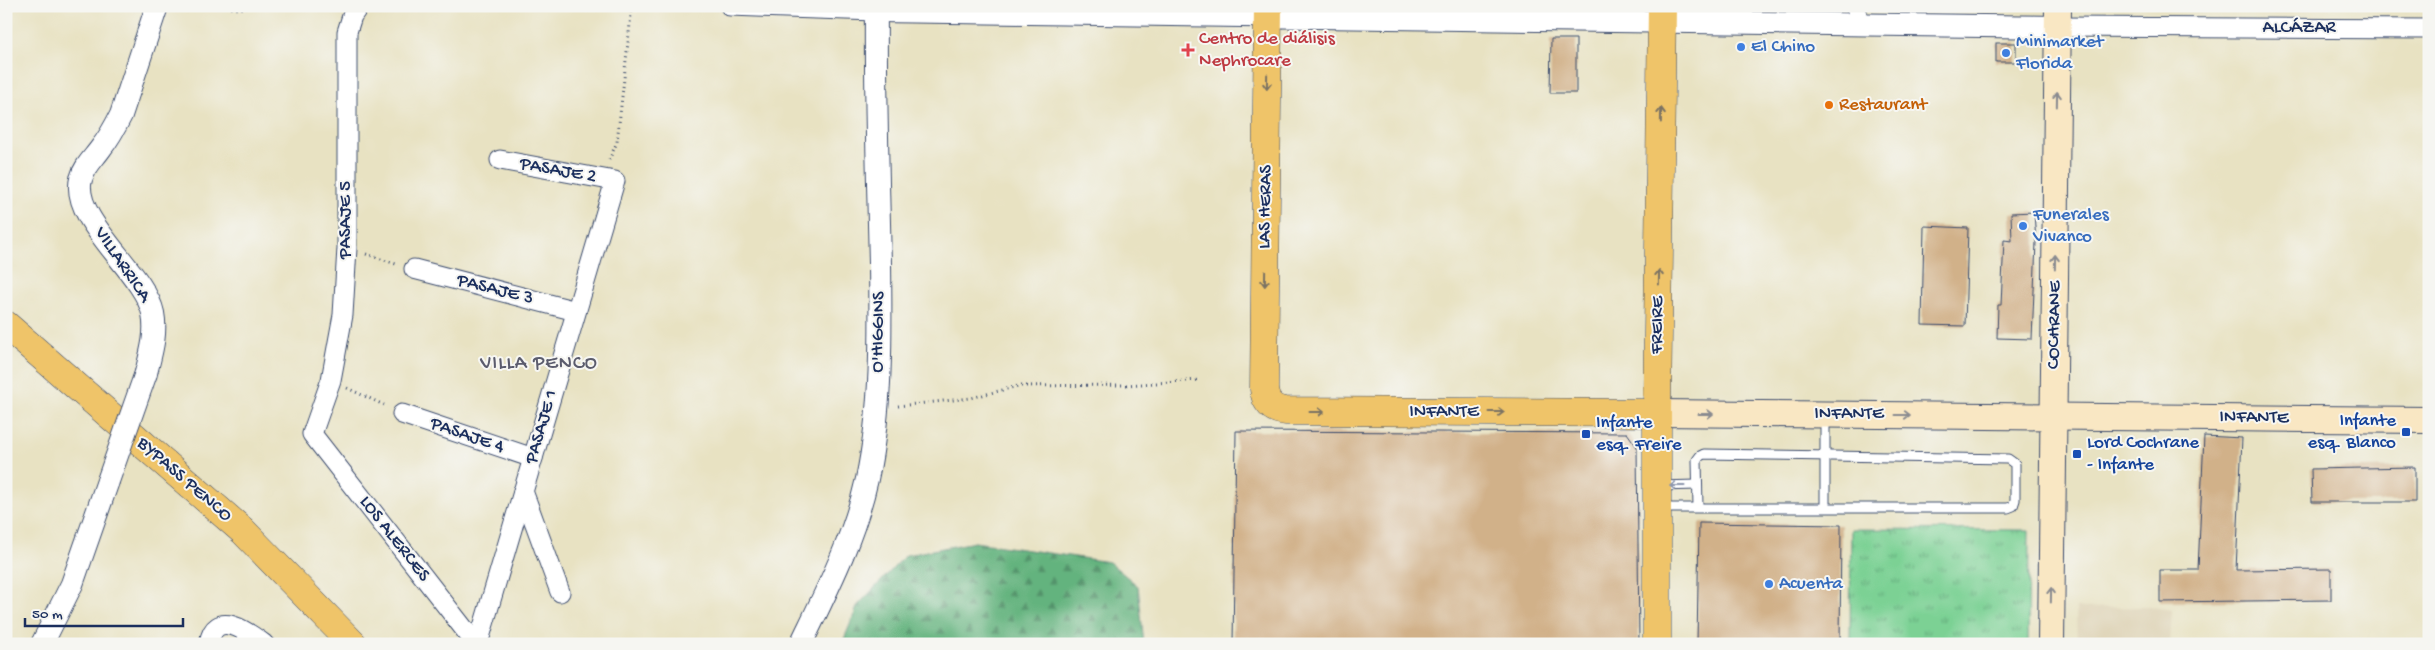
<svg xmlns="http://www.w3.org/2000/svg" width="2435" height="650" viewBox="0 0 2435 650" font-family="'Gochi Hand',sans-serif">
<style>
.built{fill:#ded3b6}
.grass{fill:url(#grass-tufts);stroke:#4b8079}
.forest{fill:url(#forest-firs);stroke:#40716e}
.building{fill:#d1b189}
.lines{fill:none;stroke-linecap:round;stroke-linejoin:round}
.service-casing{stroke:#3a4a6d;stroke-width:11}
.minor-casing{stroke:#3a4a6d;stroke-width:21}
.tertiary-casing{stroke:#3a4a6d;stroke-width:24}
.secondary-casing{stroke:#3a4a6d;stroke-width:28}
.primary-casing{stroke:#3a4a6d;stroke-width:29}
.path{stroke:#3a4a6d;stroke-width:3;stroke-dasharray:1 4;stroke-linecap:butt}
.service{stroke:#fff;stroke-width:9}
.minor{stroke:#fff;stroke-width:19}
.tertiary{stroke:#fff;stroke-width:22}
.secondary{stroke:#f9e7c3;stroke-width:26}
.primary{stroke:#efc469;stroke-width:28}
.tertiary-bridge-casing{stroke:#3a4a6d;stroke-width:24;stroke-linecap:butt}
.tertiary-bridge{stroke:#fff;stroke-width:22}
.oneway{stroke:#7a7263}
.oneway2{stroke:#8a8b90}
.oneway3{stroke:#8d97ae}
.shop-dot{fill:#3f7fe0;stroke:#f6f6f2;stroke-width:2}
.health-dot{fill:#e0444e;stroke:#f6f6f2;stroke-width:2}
.food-dot{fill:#e8710a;stroke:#f6f6f2;stroke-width:2}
.transit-dot{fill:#1a4fb4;stroke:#f6f6f2;stroke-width:2}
.labels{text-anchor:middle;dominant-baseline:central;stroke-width:4;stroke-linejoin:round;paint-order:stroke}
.street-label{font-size:19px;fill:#1b2f5e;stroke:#f6f6f2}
.health-label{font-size:19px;fill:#be3a42;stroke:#f6f6f2;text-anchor:start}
.shop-label{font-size:19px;fill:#366cbe;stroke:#f6f6f2;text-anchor:start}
.food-label{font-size:19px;fill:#c56008;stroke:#f6f6f2;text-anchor:start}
.transit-label{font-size:19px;fill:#164399;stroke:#f6f6f2;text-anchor:start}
.neighbourhood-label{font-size:20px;letter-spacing:1px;fill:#5b5c6d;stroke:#f6f6f2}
</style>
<defs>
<pattern id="grass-tufts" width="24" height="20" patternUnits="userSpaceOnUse" patternTransform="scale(1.25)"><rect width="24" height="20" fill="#7bd194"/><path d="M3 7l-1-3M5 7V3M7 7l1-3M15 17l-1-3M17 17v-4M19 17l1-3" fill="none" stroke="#64aa7c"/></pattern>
<pattern id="forest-firs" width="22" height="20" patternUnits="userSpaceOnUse" patternTransform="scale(1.25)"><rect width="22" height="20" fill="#64b37e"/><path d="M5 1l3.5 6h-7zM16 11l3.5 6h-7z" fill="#52926a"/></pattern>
</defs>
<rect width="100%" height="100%" fill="#f6f6f2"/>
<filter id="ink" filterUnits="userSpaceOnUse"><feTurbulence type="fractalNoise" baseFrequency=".02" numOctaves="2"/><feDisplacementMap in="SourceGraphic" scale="10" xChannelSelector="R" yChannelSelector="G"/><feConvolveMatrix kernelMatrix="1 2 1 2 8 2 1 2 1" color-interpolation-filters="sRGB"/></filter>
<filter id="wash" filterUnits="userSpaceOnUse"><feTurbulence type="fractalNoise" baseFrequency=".0096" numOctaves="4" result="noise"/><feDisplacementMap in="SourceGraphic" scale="20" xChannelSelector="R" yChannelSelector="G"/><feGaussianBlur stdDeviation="1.12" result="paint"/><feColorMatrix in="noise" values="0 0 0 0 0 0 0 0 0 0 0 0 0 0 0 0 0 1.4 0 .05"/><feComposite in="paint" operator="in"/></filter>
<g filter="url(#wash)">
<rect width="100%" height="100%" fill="#e8e2c2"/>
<g class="built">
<path d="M1776,6V9L1688,7V6Z"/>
<path d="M2152,607L2172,610L2170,644H2077L2076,608Z"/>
</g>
<path class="grass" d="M1851,529L2029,530L2028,644H1850Z"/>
<path class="forest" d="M975,542L1109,562L1138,586L1144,644H842L858,605L906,555Z"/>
<g id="blocks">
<g class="building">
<path d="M1551,39H1576V93H1550Z"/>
<rect x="1996" y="43" width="20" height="19"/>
<path d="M2034,212L2036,242L2032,339L1997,338L1998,305H2001L2004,240L2012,241L2011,213Z"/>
<path d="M1924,226L1968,228L1965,326L1922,325Z"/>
<path d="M1236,431L1627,433L1637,447L1639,644H1233Z"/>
<path d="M2204,436L2242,438L2236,570L2331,569V600L2160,602V570H2198Z"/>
<path d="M2415,467V502H2312L2311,469Z"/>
<path d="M1699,523L1841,525L1840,644H1697Z"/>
</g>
</g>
</g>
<g filter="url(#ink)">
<use href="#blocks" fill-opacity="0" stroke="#3a4a6d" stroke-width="1"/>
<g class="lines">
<g class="service-casing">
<g id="service">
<path d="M1825,418V507"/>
<path d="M1660,486L1697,485"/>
<path d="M1660,508H2008L2013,506L2015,500V464L2008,459L1704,454L1700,456L1697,460L1698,507"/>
</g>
</g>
<g class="minor-casing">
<g id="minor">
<path d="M359,6L352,16L347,32V248L343,315L331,380L312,434L476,644"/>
<path d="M730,6L876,11"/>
<path d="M1857,24V6"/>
<path d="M2058,27L2429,29"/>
<path d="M414,269L576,311"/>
<path d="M402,414L533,458"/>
<path d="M523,491L560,592"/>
<path d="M209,644C214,607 248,632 264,644"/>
<path d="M478,644L615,181L500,160"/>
</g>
</g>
<g class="tertiary-casing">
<g id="tertiary">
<path d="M876,11L2058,27"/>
<path d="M146,373C151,353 157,334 153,313C144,272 70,219 81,179C84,167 94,158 101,148C109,138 115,127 121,115L157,6"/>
<path d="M42,644L72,584L108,481"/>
<path d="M801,644C827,590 854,538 867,479C882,408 881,336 880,264C878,178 875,92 876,6"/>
</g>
</g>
<g class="secondary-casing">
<g id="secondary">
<path d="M1657,413L2429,420"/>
<path d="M2051,644L2058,6"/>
</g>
</g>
<g class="primary-casing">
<g id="primary">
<path d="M1268,6L1264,389C1265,402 1272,410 1286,411L1657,413"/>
<path d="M6,325L243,531L353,644"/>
<path d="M1657,644V413L1662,6"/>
</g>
</g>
<g class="path">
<path d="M227,6L235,9L261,6"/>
<path d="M609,160L617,142L632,6"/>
<path d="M366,254L396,264"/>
<path d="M347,388L384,405"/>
<path d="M898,406L971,398L1018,386L1126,385L1200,380"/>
</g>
<use href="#service" class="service"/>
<use href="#minor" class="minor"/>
<use href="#tertiary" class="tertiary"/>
<use href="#secondary" class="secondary"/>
<use href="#primary" class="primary"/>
<g class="tertiary-bridge-casing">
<path id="tertiary-bridge" d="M108,481L146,373"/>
</g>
<use href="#tertiary-bridge" class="tertiary-bridge"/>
</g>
<defs><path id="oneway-shaft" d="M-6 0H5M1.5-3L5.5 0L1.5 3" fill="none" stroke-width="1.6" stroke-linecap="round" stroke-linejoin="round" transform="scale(1.25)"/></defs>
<g class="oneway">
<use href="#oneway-shaft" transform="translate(1267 82) rotate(91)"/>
<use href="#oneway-shaft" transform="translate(1661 115) rotate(-89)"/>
<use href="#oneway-shaft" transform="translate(1659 277) rotate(-89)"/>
<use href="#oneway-shaft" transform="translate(1265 279) rotate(91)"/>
<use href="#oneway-shaft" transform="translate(1317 412)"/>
<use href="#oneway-shaft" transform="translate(1497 412)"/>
</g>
<g class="oneway2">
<use href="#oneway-shaft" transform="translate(2057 99) rotate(-89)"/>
<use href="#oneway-shaft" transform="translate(2055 262) rotate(-89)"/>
<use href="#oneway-shaft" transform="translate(1706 414)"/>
<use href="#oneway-shaft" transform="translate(1903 415)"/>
<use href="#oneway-shaft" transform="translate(2051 595) rotate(-89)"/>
</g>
<use class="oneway3" href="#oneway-shaft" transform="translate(1677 486) rotate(180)"/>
</g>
<g class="shop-dot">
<circle cx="1741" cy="47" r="5"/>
<circle cx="2006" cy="53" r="5"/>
<circle cx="2023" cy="226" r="5"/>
<circle cx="1769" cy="584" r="5"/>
</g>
<path class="health-dot" d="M1185.5 42.5h5v5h5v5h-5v5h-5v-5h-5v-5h5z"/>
<circle class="food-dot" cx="1829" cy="105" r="5"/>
<g class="transit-dot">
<rect x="2401" y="427" width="10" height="10" rx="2.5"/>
<rect x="1581" y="429" width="10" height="10" rx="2.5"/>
<rect x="2072" y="449" width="10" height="10" rx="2.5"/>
</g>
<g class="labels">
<g class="street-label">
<text x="2299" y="28">ALCÁZAR</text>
<text transform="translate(558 171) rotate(10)">PASAJE 2</text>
<text transform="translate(1266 207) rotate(-89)">LAS HERAS</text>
<text transform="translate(346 220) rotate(-90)">PASAJE 5</text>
<text transform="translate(122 265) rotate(56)">VILLARRICA</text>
<text transform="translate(495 290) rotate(14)">PASAJE 3</text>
<text transform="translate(1658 325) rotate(-89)">FREIRE</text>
<text transform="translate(2055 325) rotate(-89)">COCHRANE</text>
<text transform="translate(879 332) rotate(-89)">O'HIGGINS</text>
<text x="1444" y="412">INFANTE</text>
<text x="1849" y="414">INFANTE</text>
<text transform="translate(2254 418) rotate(1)">INFANTE</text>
<text transform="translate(542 427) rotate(-74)">PASAJE 1</text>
<text transform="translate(467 436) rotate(19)">PASAJE 4</text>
<text transform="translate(184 480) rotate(41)">BYPASS PENCO</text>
<text transform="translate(394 539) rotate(52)">LOS ALERCES</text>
</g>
<g class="health-label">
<text x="1199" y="39">Centro de diálisis<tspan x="1199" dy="22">Nephrocare</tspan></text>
</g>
<g class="shop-label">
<text x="2016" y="42">Minimarket<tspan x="2016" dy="22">Florida</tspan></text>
<text x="1751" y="47">El Chino</text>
<text x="2033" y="215">Funerales<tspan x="2033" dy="22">Vivanco</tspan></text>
<text x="1779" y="584">Acuenta</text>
</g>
<g class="food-label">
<text x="1839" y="105">Restaurant</text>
</g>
<g class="transit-label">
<text x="2396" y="421" text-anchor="end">Infante<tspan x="2396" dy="22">esq. Blanco</tspan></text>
<text x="1596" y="423">Infante<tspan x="1596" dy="22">esq. Freire</tspan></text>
<text x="2087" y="443">Lord Cochrane<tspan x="2087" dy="22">- Infante</tspan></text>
</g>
<g class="neighbourhood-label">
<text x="539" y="364">VILLA PENCO</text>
</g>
</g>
<rect width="2435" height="650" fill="none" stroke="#f6f6f2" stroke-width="25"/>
<path d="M25 618v8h158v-8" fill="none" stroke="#1b2f5e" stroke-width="2.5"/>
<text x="32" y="618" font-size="15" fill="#1b2f5e" stroke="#f6f6f2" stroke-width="4" paint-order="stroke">50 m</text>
</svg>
